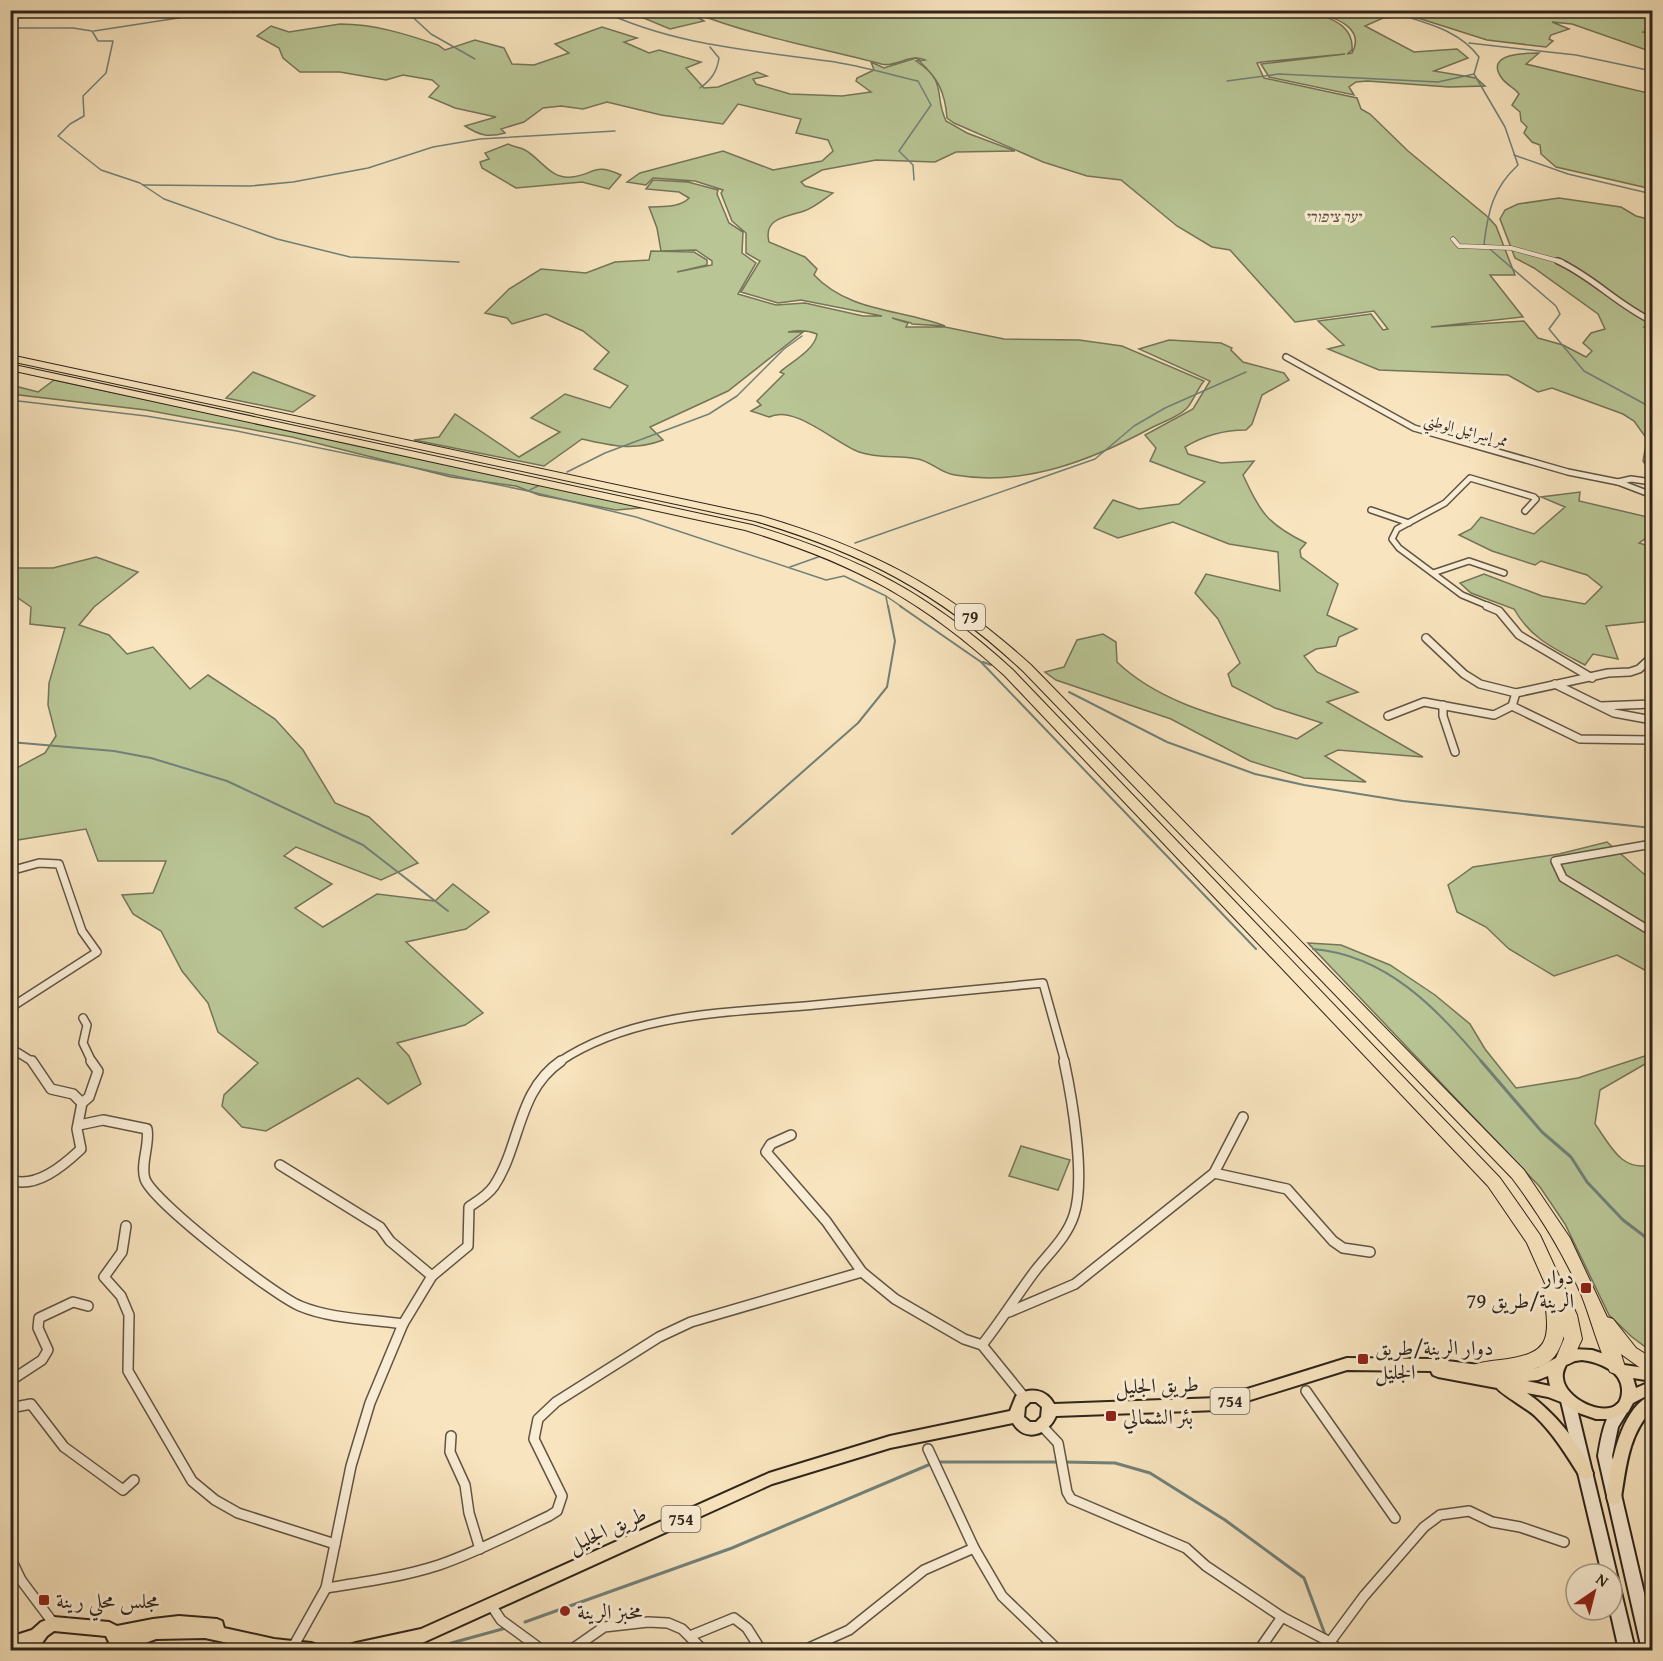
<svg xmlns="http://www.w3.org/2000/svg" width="1663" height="1661" viewBox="0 0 1663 1661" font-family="'Gentium Book Plus',Amiri,'Frank Ruhl Libre',serif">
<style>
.green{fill:#b9c595;stroke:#747458;stroke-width:1.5}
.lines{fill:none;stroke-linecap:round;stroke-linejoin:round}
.stream-far2{stroke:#718078;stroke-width:1.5}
.stream-far1{stroke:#718078;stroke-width:2}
.stream{stroke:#718078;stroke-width:3}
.street-far3-casing{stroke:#605443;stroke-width:5}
.street-far2-casing{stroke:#605443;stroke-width:8}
.street-far1-casing{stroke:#605443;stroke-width:10}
.street-casing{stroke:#605443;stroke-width:12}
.secondary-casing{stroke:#2e241a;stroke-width:4}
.primary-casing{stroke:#2e241a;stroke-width:4}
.highway-casing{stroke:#2e241a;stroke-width:2}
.street-far3{stroke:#faedd5;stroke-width:4}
.street-far2{stroke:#faedd5;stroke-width:5}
.street-far1{stroke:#faedd5;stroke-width:7}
.street{stroke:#faedd5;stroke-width:9}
.secondary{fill:#faedd5;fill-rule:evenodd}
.primary{fill:#f8e4be;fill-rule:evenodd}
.highway{fill:#f8e4be;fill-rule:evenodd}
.poi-dot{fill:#8f2418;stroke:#faedd5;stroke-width:2}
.labels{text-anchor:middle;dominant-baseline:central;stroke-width:6;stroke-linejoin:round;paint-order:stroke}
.far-park-label{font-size:15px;font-style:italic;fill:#58543f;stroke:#faedd5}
.far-street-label{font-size:15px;fill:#2e241a;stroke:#faedd5}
.shield{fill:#faedd5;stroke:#6b6052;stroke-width:1.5}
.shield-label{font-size:16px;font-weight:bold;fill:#2e241a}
.near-poi-label{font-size:21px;fill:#2e241a;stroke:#faedd5;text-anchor:start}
.near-street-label{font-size:21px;fill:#2e241a;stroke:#faedd5}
</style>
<rect width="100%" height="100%" fill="#f8e4be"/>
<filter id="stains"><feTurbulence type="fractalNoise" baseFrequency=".00333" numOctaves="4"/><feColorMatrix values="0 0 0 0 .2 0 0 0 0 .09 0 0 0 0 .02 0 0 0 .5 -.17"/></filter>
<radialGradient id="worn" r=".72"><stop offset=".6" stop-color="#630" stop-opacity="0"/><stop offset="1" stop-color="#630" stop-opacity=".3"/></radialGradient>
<g class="green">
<path d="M627,11H687L704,21L670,29Z"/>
<path d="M690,11H1312C1331,19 1354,25 1352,50L1347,54L1352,53C1366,27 1334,18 1316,11H1377L1395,17L1383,18L1365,26L1414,52L1457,49L1468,58L1434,71L1476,78L1485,86L1449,87L1367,81L1356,82L1349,87L1354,95L1269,77L1261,64L1345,54L1262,62L1257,63L1264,78L1357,98L1361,109L1370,114L1408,151L1488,217L1496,226L1515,275H1490L1523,317L1431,327L1524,321L1538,338L1563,345L1586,357L1592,351L1583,343L1591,333L1605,329L1598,314L1534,268L1515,258L1500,219L1505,210L1518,204L1559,198L1621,207L1636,216L1652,220V323L1644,327L1652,330V474L1643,461L1647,439L1634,421L1623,414L1552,388L1538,392L1508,375L1379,370L1328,349L1344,345L1318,321L1371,314L1383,330L1388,329L1374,311L1295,322L1230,250L1212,247L1177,226L1121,180L1087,176L1043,162L954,123L947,118C945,92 938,78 919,61L925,60C909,53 896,68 881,64C817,47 751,36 690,11Z"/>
<path d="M1396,11H1639L1652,23V32H1642L1652,33V52L1572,24L1552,22L1569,29L1551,35L1549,39L1553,41L1546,47L1487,40Z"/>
<path d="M340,24C374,24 406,34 438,45L445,50L475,40L504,48L512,64L534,65L569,53L555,44L602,27L637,38L624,42L649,53L659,50L701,62L686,68L704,88L718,87L757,72L767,76L753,79L756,84L790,94L842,96L871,92L856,81L857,78L874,70L871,62L884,68L916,58L920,60L916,61C949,83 933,94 946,121L967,133L1015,151L956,152L935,162L876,160L822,170L801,182L805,186L833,193C824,199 814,208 804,211C786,217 763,218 769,242L805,257L817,269L814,275C849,312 900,309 945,326L912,324L911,323L892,318L908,323L906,327H945L1004,339L1079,340L1122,346L1204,381C1198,388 1192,403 1187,408C1179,417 1162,422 1151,428C1092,460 1024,487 955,475C940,473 932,462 918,459C898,455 879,459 859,452C835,443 794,404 769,417L751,411L761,405L757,401L784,374L780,372C791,362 815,350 817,334C807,330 798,330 788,332H803L728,391L650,427L663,440C634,451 612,446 582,439L544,466L414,440L439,437L455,414L519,457L560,432L531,418L565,394L610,408L628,386L594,369L609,352L583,331L546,314L512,324L507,318L485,313L509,289L541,269L586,273L615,262L649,260L651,251L694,252L707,260V265L677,272L712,265V261L696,250L661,251L657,228L649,207C662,206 680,208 689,198L679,192L646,189L653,180L688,182L718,190L717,194L729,223L743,232L742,253L756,263L738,294L776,305L805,303L863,316H882L801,300L778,303L741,292L760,261L746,253V233L732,221L721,193L723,190L695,181L653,178L646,185L627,182L640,173L723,151L773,170L822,161L833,151L828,140L796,133L801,119L738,104L723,124L661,115L607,102L583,109L561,106L543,108L524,122L501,129L505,133C488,138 479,135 465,126L496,117L455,108L429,97L439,86L432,80L403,75L386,80L340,72H300L283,58L279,48L257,36L271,26L289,32Z"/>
<path d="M1539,53L1526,64L1652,94V189L1556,167L1541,154L1540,145L1532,142L1524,133L1527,127L1521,121L1520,112L1512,105L1519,94C1514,87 1506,85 1501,77C1485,53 1526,53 1539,53Z"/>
<path d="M508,144C514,147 520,147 525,150C541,159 551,180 572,177C594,175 593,162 621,175L609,189L582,182L516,188L482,168L480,162L489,159L485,153Z"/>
<path d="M1169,340L1221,343L1232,348L1231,350L1243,362L1284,373L1289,380L1262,395L1252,424L1246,430C1223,430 1203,436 1185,447L1188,454L1221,463L1254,461L1243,475C1261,513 1267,524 1306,543L1300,550L1301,557L1338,584L1327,615L1357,629L1339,637L1336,646L1316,649L1304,656L1317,672L1358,692L1327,702L1423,757L1338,750L1325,756L1366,782L1304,778L1250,761L1171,719L1056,680L1045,672L1064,667L1077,640L1103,634L1116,642L1117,662C1165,708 1236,720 1297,739L1322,723L1275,708L1232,686L1228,674L1240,663L1218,619L1195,593L1206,574L1280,591L1278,552L1229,544L1173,522L1118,538L1094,528L1113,500L1139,509L1179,504L1205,482L1150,461L1156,448L1145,435L1193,409L1210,381L1139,349Z"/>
<path d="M253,372L315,396L293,412L226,398Z"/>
<path d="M54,380L652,507L616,510L539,495L516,486L451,477L292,437L146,410L11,394V385L38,392Z"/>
<path d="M1580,492L1579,501L1652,518V534L1639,543L1652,547V621L1606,626L1618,659L1593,654L1585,665C1555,649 1531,639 1514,609L1471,593L1460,583L1484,574L1542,596L1585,604L1602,587L1587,575L1541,561L1535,565L1492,551L1459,535L1471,529L1481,517L1534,534L1565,507L1541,497Z"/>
<path d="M96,557L138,572L94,607L79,625L109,635L127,654L153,647L190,689L208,675L275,719L303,750L335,803L369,817L418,863L381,880L296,847L284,856L332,884L295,908L323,927L377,894L435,901L453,884L489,912L466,929L406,942L483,1013L465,1025L397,1043L409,1056L421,1084L388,1104L358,1078L266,1131L242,1127L222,1106L224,1095L258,1063L218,1032L208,1003L182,971L161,931L133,914L122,895L153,893L166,861H98L86,829L11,841V771L45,753L56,736L48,705L49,683L65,628L30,624L31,607L11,593V568H53Z"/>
<path d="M1607,842L1652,881V974L1617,955L1554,976L1509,949L1486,927L1457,912L1448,885L1473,867L1559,854Z"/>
<path d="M1308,943L1341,945L1390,965L1435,995L1470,1024L1485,1049L1516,1088L1578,1078L1651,1054L1646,1023L1652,1012V1060L1600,1090L1595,1124C1611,1146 1621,1172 1652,1165V1352L1632,1337L1609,1315L1565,1224L1540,1187Z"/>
<path d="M1021,1146L1070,1160L1058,1190L1009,1176Z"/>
</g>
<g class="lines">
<g class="stream-far2">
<path d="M405,10L431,34L475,59"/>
<path d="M600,10C673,45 749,50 828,61C858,65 888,74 918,81L931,105L899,151L913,165L914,180"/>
<path d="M1386,10C1419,22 1457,27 1479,57L1474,74L1505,127L1518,165C1493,188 1488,211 1484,244L1556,306L1560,314L1549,329L1584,371L1652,408"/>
<path d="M10,28H73L92,31L98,41H113L106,73L83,96L84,116L70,124L58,136L101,170L140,183L164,199L277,239L350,257L459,262"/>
<path d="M94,31L230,10"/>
<path d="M1469,43L1576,55L1652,71"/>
<path d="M1227,81L1279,74L1438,82L1474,74"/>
<path d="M700,88C711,80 717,72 719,58L710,47"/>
<path d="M1514,155L1568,174L1652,194"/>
<path d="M143,185L250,186L293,182L368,168L433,147L480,139L615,131"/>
<path d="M10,400L146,416L237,431L528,491L636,517L826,580L844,576L886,596L902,607"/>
<path d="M567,472L605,453L709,414L737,396L784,349L802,336"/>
<path d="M528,491L542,484"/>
<path d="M855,543L1095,459L1134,426L1165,408L1246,372"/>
<path d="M790,567L821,556"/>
<path d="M886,597L888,607"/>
</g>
<g class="stream-far1">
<path d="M900,606L981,662L1256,949"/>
<path d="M983,662L991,665"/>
<path d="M1069,692L1167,742L1255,774L1304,785L1403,801L1652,828"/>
<path d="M10,742L114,751L151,758L227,781L363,845L448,911"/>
<path d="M732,834L858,723L887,687L895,641L888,606"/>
<path d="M1313,949C1387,955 1437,1009 1482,1062"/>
</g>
<g class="stream">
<path d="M1481,1061L1542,1132L1571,1157L1587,1182L1623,1220L1652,1242"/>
<path d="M938,1462H1059"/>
<path d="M1064,1462L1115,1463L1150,1473L1225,1520L1304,1578L1326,1637"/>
<path d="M525,1622L732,1548L933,1463"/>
<path d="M426,1650L506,1628"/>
</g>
<g class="street-far3-casing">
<path id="street-far3" d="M1453,239L1459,246L1511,248L1562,262"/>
</g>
<g class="street-far2-casing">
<g id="street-far2">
<path d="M1558,261C1593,277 1618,305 1652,321"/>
<path d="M1286,357L1414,428L1568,472L1618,482L1652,495"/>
<path d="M1618,482L1631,479L1652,482"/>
<path d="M1371,510L1409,523"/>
<path d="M1433,573L1469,561L1504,573"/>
<path d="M1491,607L1462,595L1399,548L1392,539L1397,529L1445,503L1470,478L1534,497L1536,499L1525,511"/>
</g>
</g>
<g class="street-far1-casing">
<g id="street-far1">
<path d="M1487,606L1499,611L1519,635L1592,678"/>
<path d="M1426,638L1464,674L1480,684L1516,693L1608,673L1630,672L1639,669L1652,657"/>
<path d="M1555,684L1614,713L1652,720"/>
<path d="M1443,705V716L1455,752"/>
<path d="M1512,706L1580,739L1652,740"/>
<path d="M1601,706L1652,704"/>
<path d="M1388,716L1424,702L1494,715L1512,706L1516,693"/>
<path d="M1652,844L1555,861L1563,878L1652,932"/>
<path d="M10,871L39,863L59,864L82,931L97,952L10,1008"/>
<path d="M83,1018L87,1025L83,1043L92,1062"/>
<path d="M17,1052L33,1062"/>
<path d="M559,1062C634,1012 728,1013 815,1005C891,998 967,990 1043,983L1065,1062"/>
</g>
</g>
<g class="street-casing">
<g id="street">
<path d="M82,1103L89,1097L98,1071L91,1061"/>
<path d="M79,1125L103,1120L147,1129C150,1145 140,1164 145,1179C153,1202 275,1296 300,1306C331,1319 369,1319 403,1324L370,1403L351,1466L326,1588L293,1647"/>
<path d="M791,1135L771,1144L766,1152L826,1221L862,1272L895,1299L964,1339L982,1345L1025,1398"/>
<path d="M280,1165L380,1227L390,1241L432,1276L403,1324"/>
<path d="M1214,1173L1287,1189L1333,1241L1343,1248L1370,1252"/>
<path d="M10,1180C36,1189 63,1166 81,1149L77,1129L82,1103L73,1094L51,1089L32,1061"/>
<path d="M126,1226L122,1252L104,1277L121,1296L129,1315L128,1371L192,1481L215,1500L238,1513L335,1544"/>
<path d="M432,1276L468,1246L469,1207C478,1201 488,1195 494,1186C521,1145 517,1091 561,1061"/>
<path d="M1009,1312L1075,1284L1214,1173L1243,1117"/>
<path d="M982,1345C1001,1321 1017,1295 1035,1271C1049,1253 1067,1237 1074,1215C1086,1179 1072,1098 1064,1061"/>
<path d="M10,1381L42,1360L48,1350L38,1328L39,1318L73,1302L88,1306"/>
<path d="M1306,1391L1395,1518"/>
<path d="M10,1408L31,1404L64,1447L123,1490L134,1480"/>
<path d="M1042,1426L1058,1443L1067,1492L1071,1499L1186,1548L1206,1566L1282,1617L1330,1642L1339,1650"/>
<path d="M451,1436L450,1452L465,1485L469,1513L480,1549"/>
<path d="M928,1449L974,1548L1002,1596L1058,1650"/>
<path d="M10,1557L21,1580"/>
<path d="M10,1577L21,1580L54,1624"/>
<path d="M326,1588C364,1582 402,1577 439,1565C477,1552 513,1533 549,1516L557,1511L562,1496L534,1439L538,1419L556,1402L659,1337L691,1322L862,1272"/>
<path d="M491,1605L501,1620L542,1650"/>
<path d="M690,1636L734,1618L747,1628L761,1650"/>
<path d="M1330,1642L1364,1596L1424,1527L1440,1515L1469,1511L1492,1522L1520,1527L1564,1542"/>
<path d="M811,1647L849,1630L924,1570L974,1548"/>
<path d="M571,1650L604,1627L648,1622L668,1623L682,1629L703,1650"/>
<path d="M1259,1650L1282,1617"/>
</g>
</g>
<g class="secondary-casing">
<g id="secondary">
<path d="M1568,1395L1573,1397L1575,1401L1635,1650H1619L1610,1610H1612V1574H1602L1561,1401L1563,1397Z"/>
<path d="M1624,1400L1629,1402L1631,1406L1618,1427L1612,1456L1652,1627V1650H1642L1598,1456C1601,1439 1605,1407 1624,1400Z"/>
</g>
</g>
<g class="primary-casing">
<g id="primary">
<path d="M1573,1349L1592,1350L1607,1355L1624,1365L1652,1369V1381L1633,1378L1636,1388L1652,1381V1393L1633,1403L1628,1412L1611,1419H1596L1576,1412L1561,1402L1548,1397L1527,1393C1554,1412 1579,1442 1593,1473L1591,1478L1586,1479L1581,1478C1567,1456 1554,1434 1535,1416C1526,1408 1501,1394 1497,1388L1438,1377L1433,1375L1431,1371L1347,1370L1218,1410L1056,1416C1048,1435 1025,1443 1013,1423L890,1448L772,1484L422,1643L388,1650H348L350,1645L356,1643L421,1629L769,1473L890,1436L1010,1411L1016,1396C1030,1387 1046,1389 1054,1404L1218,1398L1347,1358L1431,1359L1520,1370L1537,1368ZM1582,1360C1598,1362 1623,1371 1622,1391C1622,1395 1621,1400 1618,1404C1602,1418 1564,1397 1563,1378C1562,1373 1564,1369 1566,1365L1575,1361ZM1548,1376L1550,1386L1527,1381L1538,1380ZM1030,1402H1036L1042,1407L1041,1417L1036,1422H1030L1024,1417L1025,1407Z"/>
<path d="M1652,1395V1410C1629,1433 1626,1466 1621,1498L1619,1503L1614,1505L1609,1503C1605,1495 1608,1487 1609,1480C1613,1454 1624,1405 1652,1395Z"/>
<path d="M179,1616L217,1619L222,1621L224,1628L274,1639L311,1643L317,1645L319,1650H261L205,1638L156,1639L126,1650H106L105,1648L109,1642L106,1636L54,1631L47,1636L42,1643L45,1650H29L28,1646L10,1650V1637L32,1630L41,1622L54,1617L109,1622L117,1626L153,1619Z"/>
</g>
</g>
<g class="highway-casing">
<g id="highway">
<path d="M10,355L761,516C872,549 945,587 1031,665L1524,1170L1570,1238L1607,1317L1613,1319L1636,1348L1652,1358V1374L1646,1372L1621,1354L1625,1367L1622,1372L1616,1374L1610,1372C1598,1348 1591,1319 1581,1294C1563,1252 1539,1214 1512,1178L1023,671C938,592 865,554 755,521L10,361Z"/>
<path d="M10,364L752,525C860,558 929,593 1013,670L1500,1178L1540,1235L1577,1315L1582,1339L1571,1363L1565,1365L1559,1363L1556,1358L1564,1339V1336C1561,1345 1558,1354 1550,1361C1537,1372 1489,1381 1473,1375L1470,1370L1473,1365C1482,1362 1491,1361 1500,1360C1552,1354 1550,1339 1544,1293L1547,1288L1527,1243L1488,1186L1005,676C921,599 853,563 745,530L10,370Z"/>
</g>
</g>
<use href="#street-far3" class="street-far3"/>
<use href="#street-far2" class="street-far2"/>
<use href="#street-far1" class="street-far1"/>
<use href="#street" class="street"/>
<use href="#secondary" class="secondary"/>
<use href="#primary" class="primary"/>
<use href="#highway" class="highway"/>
</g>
<g class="poi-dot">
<rect x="1580" y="1282" width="12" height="12" rx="3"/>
<rect x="1357" y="1353" width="12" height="12" rx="3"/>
<rect x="1105" y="1410" width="12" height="12" rx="3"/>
<rect x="38" y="1594" width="12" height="12" rx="3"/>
<circle cx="565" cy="1611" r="6"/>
</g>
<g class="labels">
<g class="far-park-label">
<text x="1333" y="216">יער ציפורי</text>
</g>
<g class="far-street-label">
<text transform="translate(1466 430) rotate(15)">ممر إسرائيل الوطني</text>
</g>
<g class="shield">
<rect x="955" y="604" width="30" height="26" rx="4.5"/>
<rect x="1210.5" y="1388" width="39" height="26" rx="4.5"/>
<rect x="661.5" y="1506" width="39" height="26" rx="4.5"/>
</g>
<g class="shield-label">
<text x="970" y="617">79</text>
<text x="1230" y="1401">754</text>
<text x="681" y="1519">754</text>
</g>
<g class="near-poi-label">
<text x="1574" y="1276" text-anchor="end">دوار<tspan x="1574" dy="24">الرينة/طريق 79</tspan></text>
<text x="1375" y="1347">دوار الرينة/طريق<tspan x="1375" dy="24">الجليل</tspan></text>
<text x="1123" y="1416">بئر الشمالي</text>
<text x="56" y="1600">مجلس محلي رينة</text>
<text x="577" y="1611">مخبز الرينة</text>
</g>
<g class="near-street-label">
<text transform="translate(1157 1385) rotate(-2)">طريق الجليل</text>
<text transform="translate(607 1529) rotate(-24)">طريق الجليل</text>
</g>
</g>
<rect width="1663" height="1661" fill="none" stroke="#f8e4be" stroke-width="36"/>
<rect x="12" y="12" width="1639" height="1637" fill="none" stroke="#2e241a" stroke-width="3"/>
<rect x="18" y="18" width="1627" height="1625" fill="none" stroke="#2e241a" stroke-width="1.5"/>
<g transform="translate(1594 1592) rotate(35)"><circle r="28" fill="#faedd5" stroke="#a89d8a" stroke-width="1.5"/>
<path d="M0-4.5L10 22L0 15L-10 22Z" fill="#8f2418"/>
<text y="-9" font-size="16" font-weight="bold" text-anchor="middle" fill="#2e241a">N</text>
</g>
<rect width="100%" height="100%" filter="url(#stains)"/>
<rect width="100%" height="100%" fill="url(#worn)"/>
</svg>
